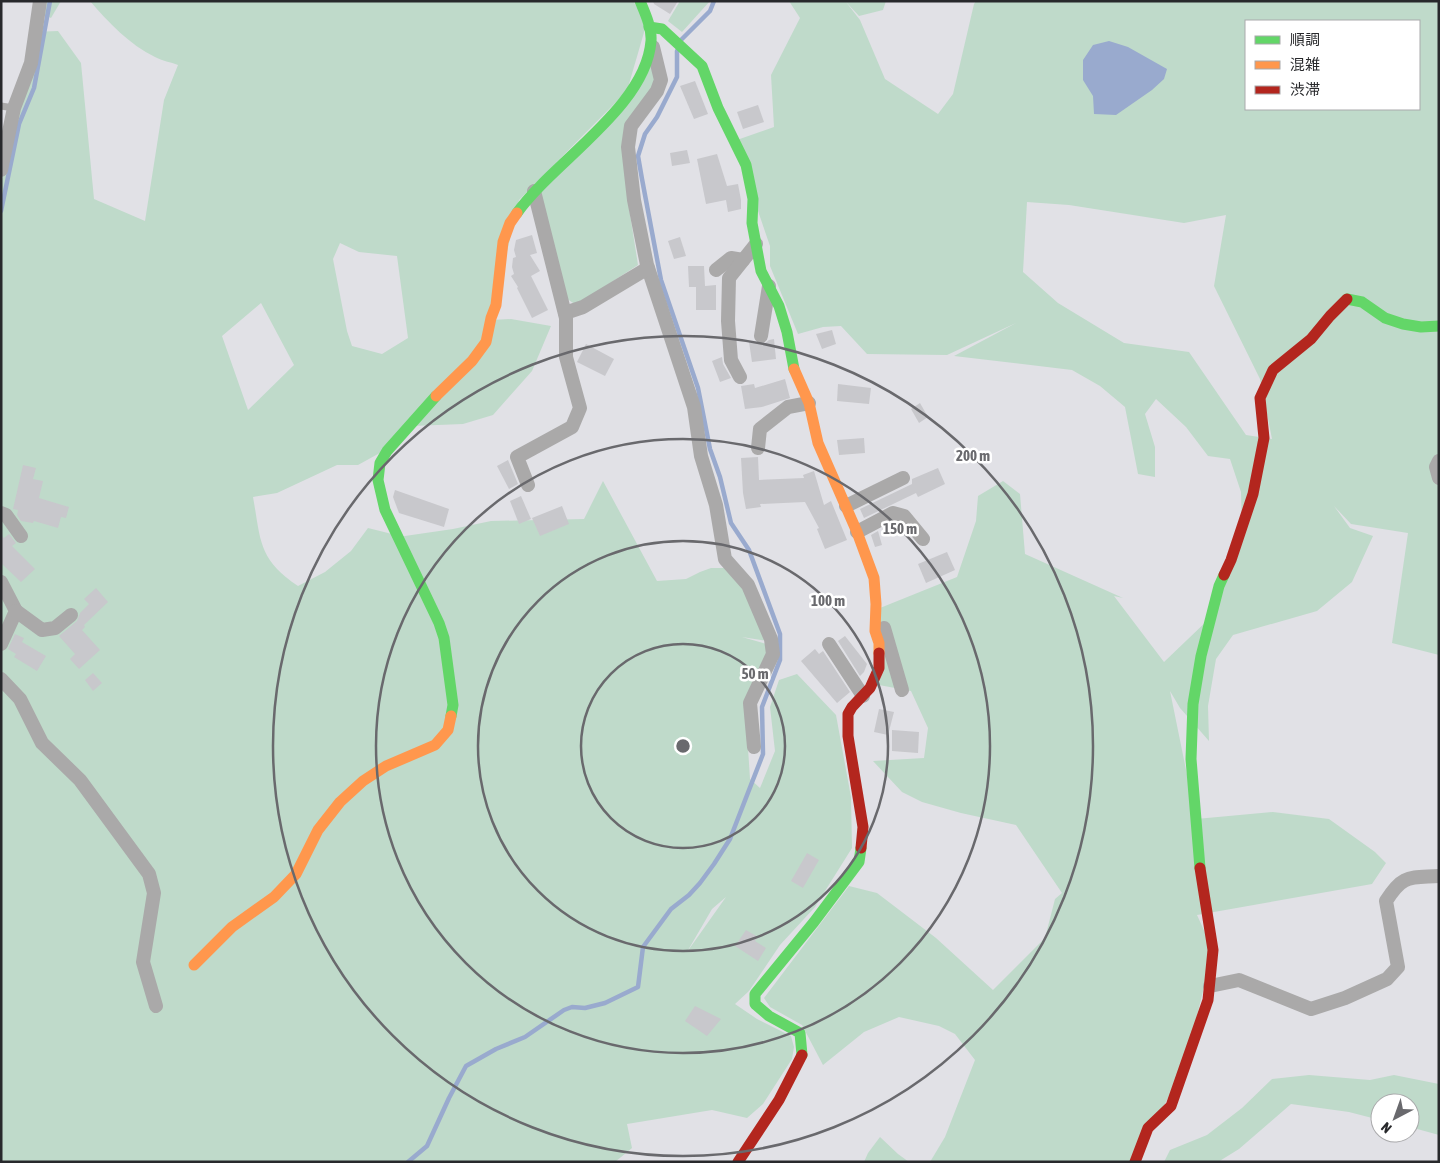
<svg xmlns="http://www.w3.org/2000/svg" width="1440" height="1163" viewBox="0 0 1440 1163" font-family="'Asap Condensed','Noto Sans JP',sans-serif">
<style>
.green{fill:#bfdaca;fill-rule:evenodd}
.water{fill:#99aace}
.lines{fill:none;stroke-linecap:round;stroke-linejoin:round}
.stream{stroke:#99aace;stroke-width:4.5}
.building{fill:#c8c8cc}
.lane{stroke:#aaa9a9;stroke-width:7}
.street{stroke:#aaa9a9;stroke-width:14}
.fast{stroke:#63d668;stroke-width:11}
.slow{stroke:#ff974d;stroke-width:11}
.jam{stroke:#b3261e;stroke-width:11}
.ring{fill:none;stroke:#69696d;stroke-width:2.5}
.centre{fill:#69696d;stroke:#fff;stroke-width:2.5}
.ring-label{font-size:15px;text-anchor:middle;font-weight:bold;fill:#69696d;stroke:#fff;stroke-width:5;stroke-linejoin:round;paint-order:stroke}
</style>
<rect width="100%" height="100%" fill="#e1e1e6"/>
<g class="green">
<path d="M42,1H61L51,18L41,13Z"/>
<path d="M90,1H633L647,22L627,91L519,200L491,320L511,319L551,326L532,371L493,415L463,424L412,426L387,449L358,465H337L277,493L253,497C261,541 258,559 298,586L325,572L351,551L368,528L396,535L398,537L453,529L491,521L584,519L603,481L657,581L686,579L700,572L711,568H724L743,583L768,641L742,637L770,645L745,701L750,779L760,788L775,751L770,707L779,680L797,674L836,715L851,797L852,848L815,907L780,945L749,991L735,1004L757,1019L791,1036L794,1047L792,1059L763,1104L747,1118L712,1110L627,1124L632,1148L615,1162H1V184L32,32L58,31L81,63L94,199L145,221L164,100L178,65C171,62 162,61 155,57C130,45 108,22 90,1ZM340,243L359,252L397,256L408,338L382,354L352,346L347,331L333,259ZM261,303L294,365L248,410L222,336ZM726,897L687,952L712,909Z"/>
<path d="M680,1H710L682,32L668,21Z"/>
<path d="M789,1H886L883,10L859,16L846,2L860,20L885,79L938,114L953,94L974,4L976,1H1439V655L1392,643L1408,533L1351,524L1334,506L1350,528L1373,536L1352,582L1317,611L1233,635L1216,659L1208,706L1209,741L1180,708L1170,691L1196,819L1273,812L1329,819L1375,852L1386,863L1372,884L1197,915L1213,950L1185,1065L1135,1162H930L945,1137L975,1060L955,1034L939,1026L899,1017L864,1032L823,1065L802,1025L770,1007L764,998L849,886L877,893L936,938L993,990L1045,938L1055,899L1062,893L1016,825L961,813L922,802L902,792L873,761L924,758L928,728L911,691L879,685L880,608L957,577L976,521L978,496L1003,481L1020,494L1025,554L1123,598L1114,596L1164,662L1211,617L1242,528L1241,492L1230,459L1208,456L1186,427L1156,399L1145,414L1155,447V477L1138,474L1125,407L1100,386L1072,370L954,356L1016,323L947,355L867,354L841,326L823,327L798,334L770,266V246L734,141L774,127L771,75L800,18ZM1246,21H1419V109H1246ZM1027,202L1069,205L1184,223L1226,215L1214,286L1260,379L1272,439L1246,435L1189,352L1124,343L1058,303L1023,272Z"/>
<path d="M654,60L657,91L627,125L629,208L638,265L576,305L563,296L537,197Z"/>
<path d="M1309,1075L1370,1080L1394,1075L1439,1084V1135L1410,1127V1103H1380V1120L1349,1112L1291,1104L1239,1149L1218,1162H1164L1170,1150L1207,1135L1242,1108L1272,1079Z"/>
<path d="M880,1137L898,1154L909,1162H864L868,1153Z"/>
</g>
<path class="water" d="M1109,41L1128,47L1167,69L1164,79L1152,90L1116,115L1094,114L1093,96L1083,80V60L1093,45Z"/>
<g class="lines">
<g class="stream">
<path d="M681,40L710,11L714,1"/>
<path d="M1,211L19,124L34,88L50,1"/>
<path d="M408,1162L427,1146L449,1098L466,1066L496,1049L525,1037L564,1010L572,1007L585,1008L605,1003L638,987L643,947L671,909L689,895L700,883L714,864L730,839L763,754L762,707L780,660V634L749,550L731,523L720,477L710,449L698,388L661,280L642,179L638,156L645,134L657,117L677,77V51"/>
</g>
</g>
<g class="building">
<path d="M653,1H678L670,14L654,4Z"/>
<path d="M695,81L708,114L694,119L680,86Z"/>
<path d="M758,105L764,122L743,129L737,112Z"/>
<path d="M687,150L690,163L672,166L670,153Z"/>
<path d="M717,154L727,186L738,184L741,200V209L728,212L726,200L706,204L697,159Z"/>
<path d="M532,235L537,253L530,255L540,271L531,276L548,310L532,318L517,288L518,287L511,276L514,274L512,267L513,258L516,257L514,250L516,240Z"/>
<path d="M680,237L686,256L674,259L668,241Z"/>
<path d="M688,266H704L705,286L716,285V310H696V287H689Z"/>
<path d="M832,330L836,344L822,349L816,334Z"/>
<path d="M774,339L776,359L752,362L749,342H755L759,344H764L769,340Z"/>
<path d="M586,344L614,359L605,376L577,362Z"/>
<path d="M722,357L723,364L731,378L720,382L712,361Z"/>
<path d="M785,379L790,398L762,407L745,409L741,386L754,384L755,388Z"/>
<path d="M838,384L871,388L869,404L837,401Z"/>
<path d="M920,403L928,417L919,423L911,409Z"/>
<path d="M864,438L865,453L839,455L837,440Z"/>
<path d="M758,457L759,480L804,478L803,475L814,471L824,505L831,501L847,540L825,549L817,529L819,528L805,502L760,504L761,507L746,509L743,493L741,458Z"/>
<path d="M508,460L518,484L509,489L497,466Z"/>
<path d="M23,465L36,468L33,479L43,481L39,498L69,507L66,518L61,517L58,528L34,521L33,523L21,521L17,515L18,510L13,509Z"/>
<path d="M938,468L945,484L918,497L916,493L864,518L860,509L912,484V479Z"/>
<path d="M395,490L449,509L444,527L399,513L393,497Z"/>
<path d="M521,496L531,519L519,524L510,501Z"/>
<path d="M562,506L569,524L540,536L532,518Z"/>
<path d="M878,531L882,545L875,547L871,535Z"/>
<path d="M9,534L16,543L12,546L35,569L21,582L1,563V535L4,538Z"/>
<path d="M947,552L955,570L926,583L918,564Z"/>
<path d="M96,588L108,602L84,625L85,627L82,630L100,650L79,669L70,659L75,654L59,636L77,621L80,613L89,604L84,599Z"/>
<path d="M15,634L24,638L22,642L46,656L37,671L14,657L16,654L8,649Z"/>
<path d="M845,636L867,664L864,672L860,676L838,641Z"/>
<path d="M815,649L819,654L823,651L850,692L837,703L801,661Z"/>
<path d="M93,673L102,683L93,691L85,680Z"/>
<path d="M879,709L894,712L888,735L874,732Z"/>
<path d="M892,730L919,732L918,753L892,751Z"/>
<path d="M807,853L819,860L803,888L791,881Z"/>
<path d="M746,930L758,937L755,941L766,948L758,961L735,946Z"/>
<path d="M695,1006L721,1019L707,1036L685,1021Z"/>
</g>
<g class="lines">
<path class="lane" d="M1,106L14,108"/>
<g class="street">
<path d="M653,47L661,80L657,91L631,126L628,147L634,200L647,265L694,407L701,456L716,505L725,559L748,585L771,639L773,654L750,703L754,747"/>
<path d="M1,170L14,108L31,63L40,1"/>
<path d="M716,270L731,258L743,260"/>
<path d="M565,313L583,307L648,268"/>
<path d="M761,336L769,286"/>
<path d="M740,377L731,360L728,321L729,278L756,244"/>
<path d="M758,448L760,429L788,407L809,403"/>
<path d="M1439,461L1436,467L1439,478"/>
<path d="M528,485L517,457L572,427L580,408L566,357V318L534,191"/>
<path d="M846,506L903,478"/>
<path d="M1,513L6,515L21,536"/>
<path d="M857,532L893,513L904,516L923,539"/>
<path d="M1,582L16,611L1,644"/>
<path d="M16,611L42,630L55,628L71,615"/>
<path d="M884,628L902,690"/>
<path d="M829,644L863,696"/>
<path d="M1,679L20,699L42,743L80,780L149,874L154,893L143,962L156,1006"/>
<path d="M1210,986L1239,980L1311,1009L1345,998L1387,979L1398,967L1386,901C1403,874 1409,878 1439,876"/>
</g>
<g class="fast">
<path d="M649,27L662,29L702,66L718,108L746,165L753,199L752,223L761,271L779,306L787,332L794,369"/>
<path d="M517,213C554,161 646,107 651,41C652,28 645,13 640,1"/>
<path d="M1347,299L1362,302L1385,318L1403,324L1421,327L1439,326"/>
<path d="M436,396L387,451L380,463L378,480L385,510L439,623L444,638L453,705L451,716"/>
<path d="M1200,868L1191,759L1193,704L1201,656L1219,586L1224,575"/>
<path d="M802,1055L800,1033L769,1016L755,1004V994L814,922L859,862L861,848"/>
</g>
<g class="slow">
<path d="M794,369L809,403L818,443L857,532L874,578L876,604L875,631L879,643V653"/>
<path d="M436,396L472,361L486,342L491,318L496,305L503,242L510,223L517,213"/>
<path d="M194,965L232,927L274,897L296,874L318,830L340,802L363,781L386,766L435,745L448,730L451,716"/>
</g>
<g class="jam">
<path d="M1224,575L1231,560L1253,494L1264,438L1260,398L1273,370L1311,339L1330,316L1347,299"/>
<path d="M861,848L863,827L848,736V714L852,707L870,688L879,668V653"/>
<path d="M738,1162L779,1100L802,1055"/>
<path d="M1135,1162L1148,1128L1171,1106L1208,1000L1213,950L1200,868"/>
</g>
</g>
<g class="ring">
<circle cx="683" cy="746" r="102"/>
<circle cx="683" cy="746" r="205"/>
<circle cx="683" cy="746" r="307"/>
<circle cx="683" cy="746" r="410"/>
</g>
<circle cx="683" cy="746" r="8" class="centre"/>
<g class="ring-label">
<text x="973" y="461">200 m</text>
<text x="900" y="534">150 m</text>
<text x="828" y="606">100 m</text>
<text x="755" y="679">50 m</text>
</g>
<rect width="1440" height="1163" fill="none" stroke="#28292c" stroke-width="5"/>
<rect x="1245" y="20" width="175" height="90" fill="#ffffff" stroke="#a9a9ab"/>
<rect x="1255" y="36" width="25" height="8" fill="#63d668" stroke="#a9a9ab"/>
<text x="1290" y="45" font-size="15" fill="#28292c">順調</text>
<rect x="1255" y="61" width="25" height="8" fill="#ff974d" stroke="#a9a9ab"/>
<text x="1290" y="70" font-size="15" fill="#28292c">混雑</text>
<rect x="1255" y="86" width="25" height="8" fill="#b3261e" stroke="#a9a9ab"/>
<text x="1290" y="95" font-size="15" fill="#28292c">渋滞</text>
<g transform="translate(1395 1118) rotate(221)"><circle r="24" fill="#ffffff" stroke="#a9a9ab"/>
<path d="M0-4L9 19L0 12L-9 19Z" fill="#69696d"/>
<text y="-8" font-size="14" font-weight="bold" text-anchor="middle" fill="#28292c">N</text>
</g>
</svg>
